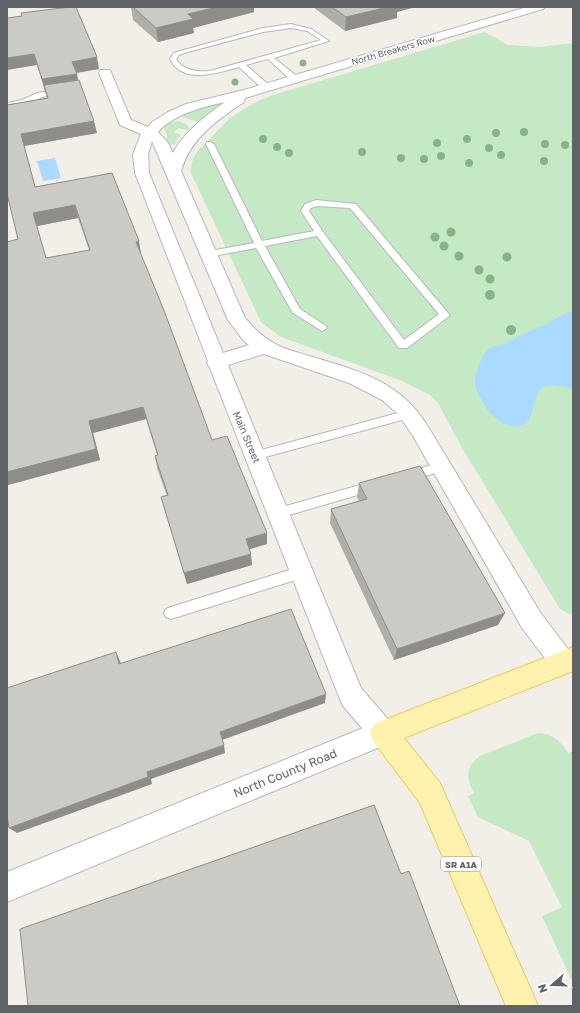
<svg xmlns="http://www.w3.org/2000/svg" width="580" height="1013" viewBox="0 0 580 1013" font-family="'Golos Text',sans-serif">
<style>
.green{fill:#c5e8c5}
.water{fill:#aadaff}
.lines{fill:none;stroke-linecap:round;stroke-linejoin:round}
.service-casing{stroke:#b5b8bc;stroke-width:2}
.minor-casing{stroke:#b5b8bc;stroke-width:2}
.tertiary-casing{stroke:#b5b8bc;stroke-width:2}
.primary-casing{stroke:#f2c960;stroke-width:2}
.service{fill:#fff;fill-rule:evenodd}
.minor{fill:#fff;fill-rule:evenodd}
.tertiary{fill:#fff;fill-rule:evenodd}
.primary{fill:#fff2af;fill-rule:evenodd}
.tree{fill:#89b387}
.wall{fill:#afaea9;fill-rule:evenodd}
.shaded-wall{fill:#8f8d8a}
.building{fill:#cccac5;stroke:#8f8d8a;fill-rule:evenodd}
.labels{text-anchor:middle;dominant-baseline:central;stroke-width:3;stroke-linejoin:round;paint-order:stroke}
.far-street-label{font-size:9px;fill:#5f6368;stroke:#fff}
.shield{fill:#fff;stroke:#8f9295;stroke-width:1}
.shield-label{font-size:9px;font-weight:bold;fill:#5f6368}
.street-label{font-size:10px;fill:#5f6368;stroke:#fff}
.near-street-label{font-size:12px;fill:#5f6368;stroke:#fff}
</style>
<rect width="100%" height="100%" fill="#f1efe8"/>
<g class="green">
<path d="M485,32L508,45L539,47L573,43V613L569,614L560,609L461,446L438,403L430,395L402,381L281,337L261,322L190,171L193,159L196,153L230,118L254,103L273,95Z"/>
<path d="M229,101L209,113L198,122L180,116L190,111Z"/>
<path d="M178,121L188,125L189,131L179,128L174,132L181,135L175,141L178,142C174,145 168,146 166,142L167,136L163,126L168,123Z"/>
<path d="M538,733C554,734 560,741 568,753L573,751V983L542,916L562,907L529,841L478,817L468,796L474,793C466,778 465,767 480,756Z"/>
</g>
<g class="water">
<path d="M55,158L61,178L43,181L37,161Z"/>
<path d="M573,311V389C564,387 551,383 543,387C529,395 539,430 512,426C498,423 488,412 482,401C480,396 476,390 475,384C474,376 482,353 490,348C493,346 498,346 501,345C511,341 519,335 529,331C533,329 538,328 543,326C553,321 561,314 573,311Z"/>
</g>
<g class="lines">
<g class="service-casing">
<g id="service">
<path d="M291,24L311,29L329,41L274,58L298,77V81H292L268,59L246,65L270,86V90H264L239,67C217,73 183,85 170,59L174,53L180,51L263,28ZM291,28L307,31L321,40L210,71C197,72 183,71 176,59L179,55L184,53L263,32Z"/>
<path d="M62,89L66,91L65,93L42,97L27,104L7,107V103L22,100L37,93Z"/>
<path d="M207,142H210L214,144L262,241L314,231L301,211L305,204L316,200L356,204L448,313L450,315L448,317L407,348H399L317,236L265,246L300,309L326,326L327,328L322,331L293,313L256,248L208,257L205,256L203,254L205,252L254,243L206,144ZM317,206L350,208L439,314L404,340L323,232L309,211L311,208Z"/>
<path d="M409,410L413,411L414,414L413,417L254,460L250,459L248,456L250,453L254,452Z"/>
<path d="M442,462L446,464L448,467L446,470L409,481L405,479L403,476L405,473Z"/>
<path d="M374,481L378,483L380,486L378,489L279,518L275,517L273,513L275,509L279,508Z"/>
<path d="M302,566L307,568L308,572L307,576L302,578L171,619L166,617L164,613L166,609L171,607Z"/>
</g>
</g>
<g class="minor-casing">
<path id="minor" d="M527,7H545L543,9L245,98L244,102C217,120 190,139 181,171L245,318C253,327 261,336 272,342C283,349 297,352 309,356C356,370 399,380 427,425L540,612L573,656L572,670L563,674L554,670L522,628L413,436L398,414L382,400L349,383L264,354L228,365L361,688L392,724L396,733L392,742L383,746L374,742L343,706L339,697L210,368L207,363L208,361L135,173L133,154L141,134L120,125L99,73L100,70H110L131,120L148,127L152,122L168,112L186,104L244,90ZM225,102C205,116 184,132 173,153L168,143L158,132C174,114 203,107 225,102ZM152,141L228,320L243,340L249,345L223,353L149,173L148,154Z"/>
</g>
<g class="tertiary-casing">
<path id="tertiary" d="M383,720L392,724L396,733L392,742L7,902V872Z"/>
</g>
<g class="primary-casing">
<path id="primary" d="M573,647V671L404,738L440,783L538,1006H506L420,803L374,742L370,733L374,724Z"/>
</g>
<use href="#service" class="service"/>
<use href="#minor" class="minor"/>
<use href="#tertiary" class="tertiary"/>
<use href="#primary" class="primary"/>
</g>
<g class="tree">
<circle cx="303" cy="63" r="3.5"/>
<circle cx="235" cy="82" r="3.5"/>
<circle cx="524" cy="132" r="4"/>
<circle cx="496" cy="133" r="4"/>
<circle cx="263" cy="139" r="4"/>
<circle cx="467" cy="139" r="4"/>
<circle cx="437" cy="143" r="4"/>
<circle cx="545" cy="144" r="4"/>
<circle cx="565" cy="145" r="4"/>
<circle cx="277" cy="147" r="4"/>
<circle cx="489" cy="148" r="4"/>
<circle cx="362" cy="152" r="4"/>
<circle cx="289" cy="153" r="4"/>
<circle cx="501" cy="155" r="4"/>
<circle cx="441" cy="156" r="4"/>
<circle cx="401" cy="158" r="4"/>
<circle cx="424" cy="159" r="4"/>
<circle cx="544" cy="161" r="4"/>
<circle cx="469" cy="163" r="4"/>
<circle cx="451" cy="232" r="4.5"/>
<circle cx="435" cy="237" r="4.5"/>
<circle cx="444" cy="246" r="4.5"/>
<circle cx="459" cy="256" r="4.5"/>
<circle cx="507" cy="257" r="4.5"/>
<circle cx="479" cy="270" r="4.5"/>
<circle cx="490" cy="279" r="4.5"/>
<circle cx="490" cy="295" r="5"/>
<circle cx="511" cy="330" r="5"/>
</g>
<g class="wall">
<path d="M131,7H254V12L193,28L194,33L158,42L133,20Z"/>
<path d="M313,7H415L397,12V18L345,31Z"/>
<path d="M7,18L99,69L76,73L78,81L97,133L24,146L35,187L112,173L141,254L212,440L267,544L249,549L252,565L187,584L161,497L167,496L157,468L155,456L157,455L146,419L93,433L100,460L8,485L7,483V242L18,239L9,201H7V105L47,98L37,65ZM78,218L89,250L46,258L37,226Z"/>
<path d="M359,483L498,625L394,660L330,523L331,509L359,501L357,497Z"/>
</g>
<g class="shaded-wall">
<path d="M217,7H254V12L193,28L194,33L158,42L156,28L188,14Z"/>
<path d="M388,7H415L397,12V18L345,31L346,17Z"/>
<path d="M34,54L37,65L7,70V58Z"/>
<path d="M97,57L99,69L75,73L72,62Z"/>
<path d="M77,74L79,86L45,91L42,79Z"/>
<path d="M94,121L97,133L24,146L39,200L21,134Z"/>
<path d="M75,205L78,218L37,226L50,271L33,213Z"/>
<path d="M139,241L141,254H138L136,242Z"/>
<path d="M143,407L146,419L93,433L100,460L8,485L7,483V472L89,421Z"/>
<path d="M267,533V544L247,550L246,539Z"/>
<path d="M251,554L252,565L187,584L184,573Z"/>
<path d="M505,613L498,625L394,660L397,649Z"/>
<path d="M116,652L120,661L124,673L119,664Z"/>
<path d="M326,694L325,703L222,740L220,732Z"/>
<path d="M224,745L225,753L151,779L152,784L17,833L9,828L147,772Z"/>
</g>
<g class="building">
<path d="M70,7H76L97,57L72,62L77,74L42,79L34,54L7,58V18L22,16L21,13Z"/>
<path d="M133,7H217L188,14L193,19L156,28Z"/>
<path d="M332,7H388L346,17Z"/>
<path d="M79,80L94,121L21,134L35,187L112,173L139,241L136,242L165,313L212,440L227,436L267,533L246,539L251,554L184,573L161,497L168,495L155,456L158,455L143,407L89,421L96,449L7,472V242L18,239L7,194V105L48,98L44,85ZM75,205L90,250L46,258L33,213Z"/>
<path d="M420,466L505,613L397,649L331,509L367,499L359,483Z"/>
<path d="M291,609L326,694L220,732L224,745L147,772L148,777L9,828L7,815V688L116,652L119,664Z"/>
<path d="M374,805L401,874L409,871L460,1006H28L20,929Z"/>
</g>
<g class="labels">
<g class="far-street-label">
<text transform="translate(393 50) rotate(-16)">North Breakers Row</text>
</g>
<rect class="shield" x="441" y="857" width="40" height="14" rx="3"/>
<g class="shield-label">
<text x="461" y="864">SR A1A</text>
</g>
<g class="street-label">
<text transform="translate(247 437) rotate(67)">Main Street</text>
</g>
<g class="near-street-label">
<text transform="translate(285 773) rotate(-22)">North County Road</text>
</g>
</g>
<rect width="580" height="1013" fill="none" stroke="#5f6368" stroke-width="16"/>
<g transform="translate(552 985) rotate(250)" stroke="#ffffff" stroke-width="3" paint-order="stroke">
<path d="M0-3L7 15L0 10L-7 15Z" fill="#5f6368"/>
<text y="-6" font-size="11" font-weight="bold" text-anchor="middle" fill="#5f6368">N</text>
</g>
</svg>
